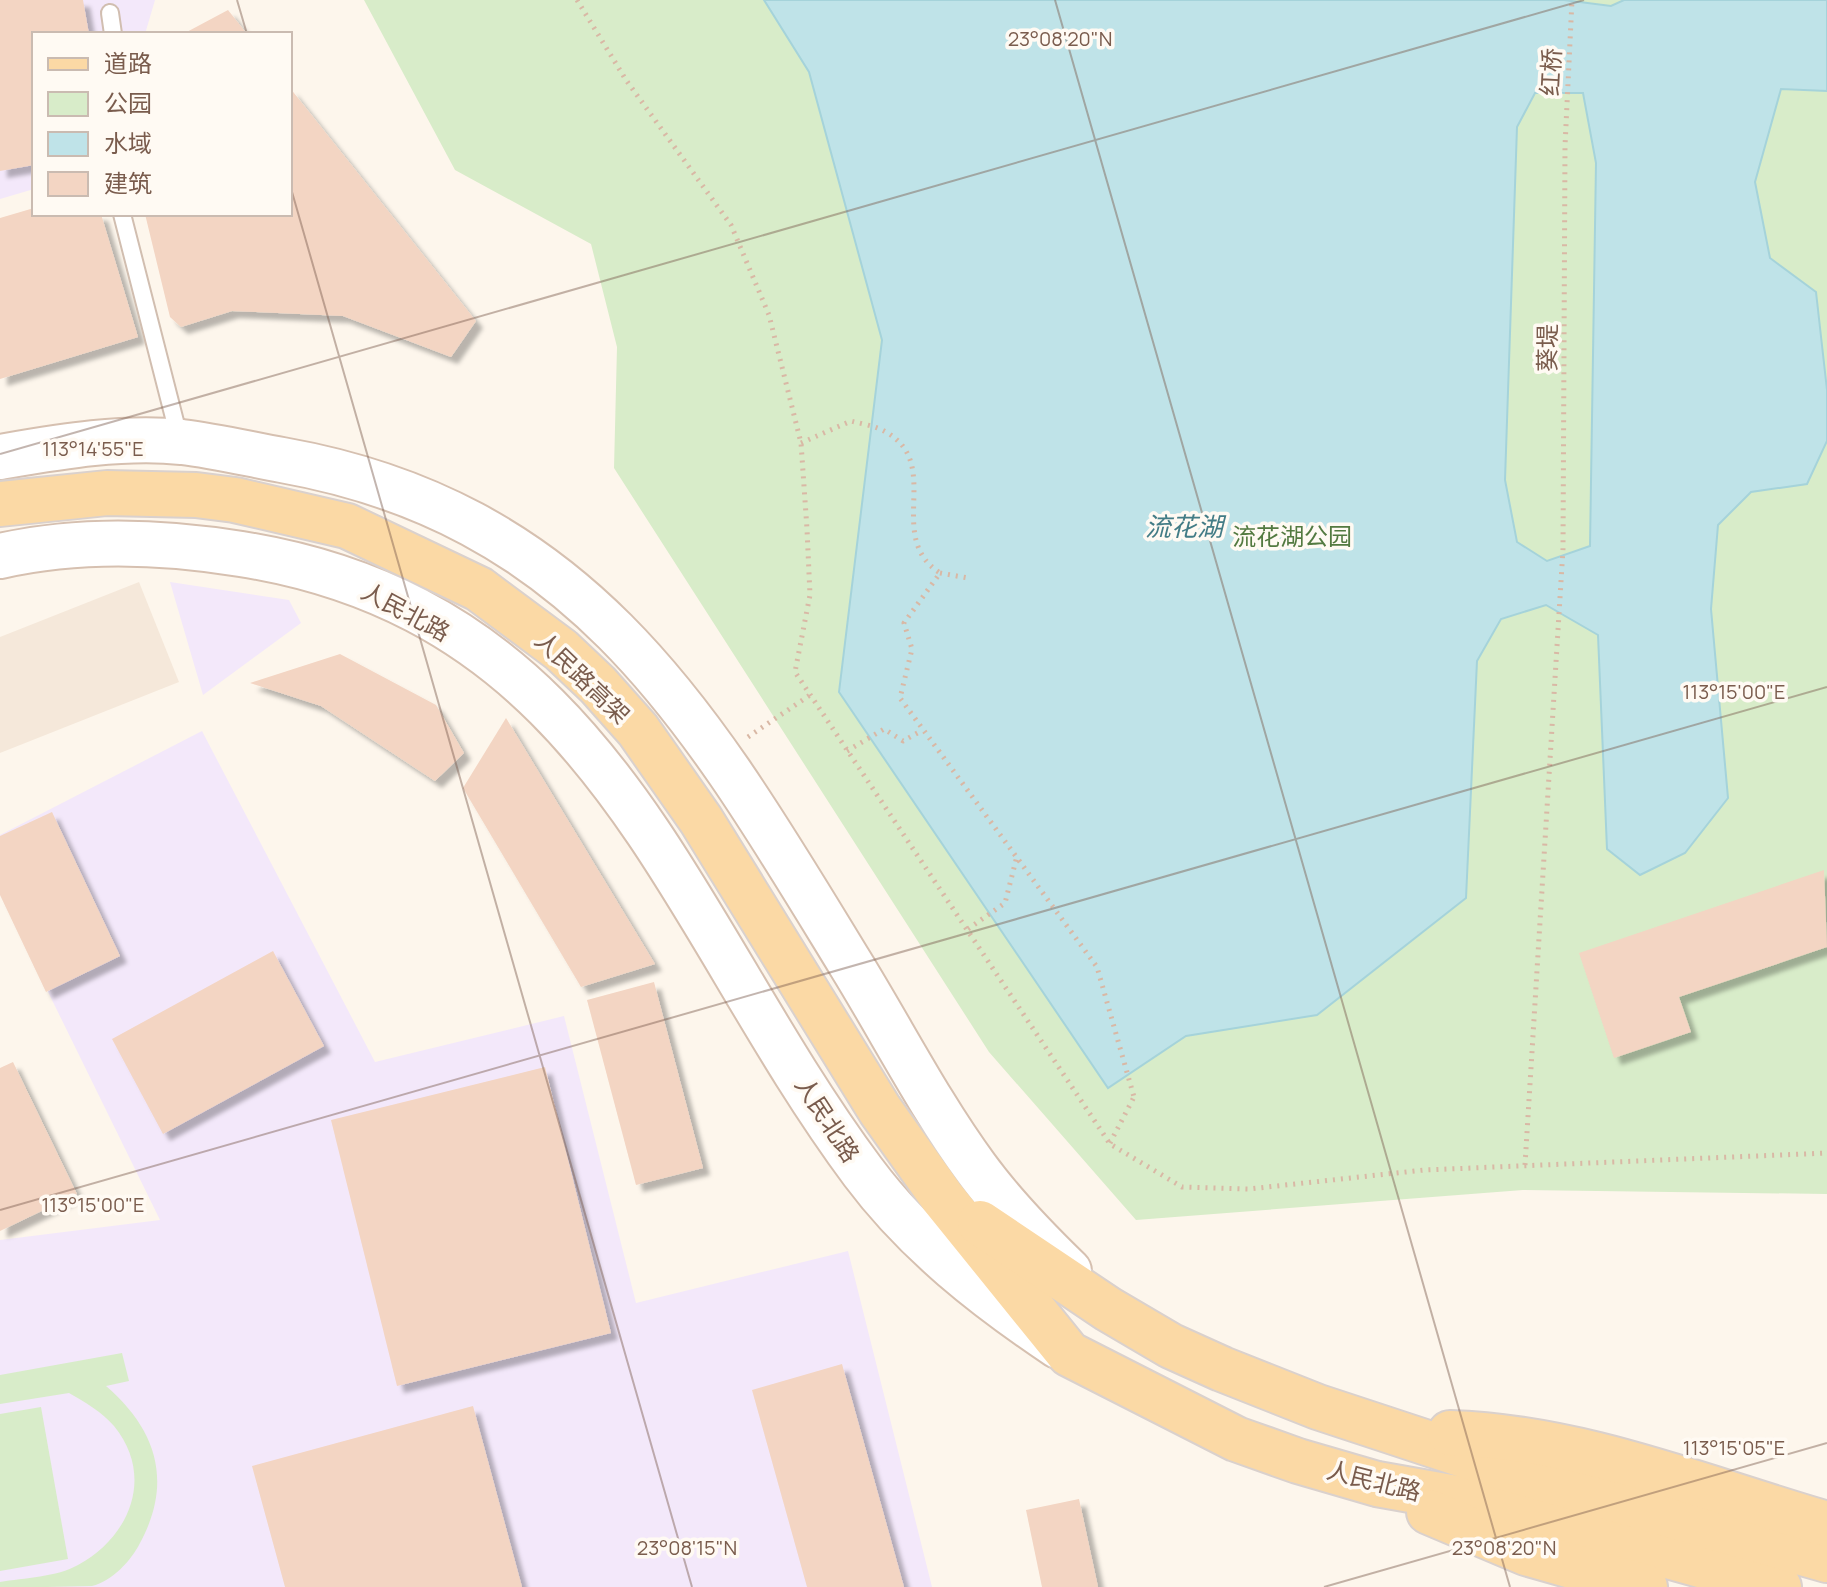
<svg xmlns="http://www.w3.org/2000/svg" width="1827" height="1587" viewBox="0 0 1827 1587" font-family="Manrope,'Noto Sans SC',sans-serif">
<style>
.residential{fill:#f5e8da}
.education{fill:#f3e8fa}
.green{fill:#d8ecc9}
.water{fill:#bfe3e8;stroke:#a5d3da;stroke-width:2;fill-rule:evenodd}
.building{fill:#f3d5c3;filter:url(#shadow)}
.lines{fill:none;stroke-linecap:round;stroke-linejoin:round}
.lane-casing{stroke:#d1beb0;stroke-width:20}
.secondary-casing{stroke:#d6c0b0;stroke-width:48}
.primary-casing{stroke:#dad1cd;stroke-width:48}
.path{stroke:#d9b8a5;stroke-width:5;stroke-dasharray:2 6;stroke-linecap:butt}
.lane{stroke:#fff;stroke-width:16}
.secondary{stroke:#fff;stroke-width:44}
.primary{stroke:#fbd9a5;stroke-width:44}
.path-bridge{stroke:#d9b8a5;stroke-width:5;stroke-dasharray:2 6;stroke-linecap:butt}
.ticks{fill:none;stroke:#7a5c4d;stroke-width:2;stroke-opacity:0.45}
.labels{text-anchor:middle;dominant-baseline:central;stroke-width:7;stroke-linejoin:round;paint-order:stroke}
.street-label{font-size:24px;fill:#7a5c4d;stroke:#fffaf3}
.park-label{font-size:24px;fill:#537a41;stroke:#fffaf3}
.water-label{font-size:26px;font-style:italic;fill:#437c86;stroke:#fffaf3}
.ticks-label{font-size:20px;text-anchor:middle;fill:#7a5c4d;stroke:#fffaf3;stroke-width:7;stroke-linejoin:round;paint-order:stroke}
</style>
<defs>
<filter id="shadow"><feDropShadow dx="7" dy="7" stdDeviation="2" flood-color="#0004"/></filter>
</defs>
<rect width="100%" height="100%" fill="#fdf6ec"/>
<path class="residential" d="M139,582L179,682L0,753V637Z"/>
<g class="education">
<path d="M0,0H155L145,34H34V189L0,199Z"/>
<path d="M170,582L289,600L301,623L203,695Z"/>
<path d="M202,731L375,1062L564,1016L636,1303L848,1251L932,1587H0V1240L160,1220L0,894V835Z"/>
</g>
<g class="green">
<path d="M364,0H1827V1194L1523,1190L1136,1220L989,1052L614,468L617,347L591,244L455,170Z"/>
<path d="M122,1353L129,1381L106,1386C157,1430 173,1482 140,1543C131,1561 112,1581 92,1586C65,1587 28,1587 0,1587V1582C24,1578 57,1577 78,1565C130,1537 155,1476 114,1426C102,1412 85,1402 69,1393L0,1404V1375Z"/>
<path d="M41,1407L68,1559L0,1571V1414Z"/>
</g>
<path class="water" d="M764,0H1564L1611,6L1624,0H1827V91L1781,89L1755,182L1770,258L1816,292L1827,390V441L1807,484L1751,492L1718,525L1711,609L1728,798L1685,853L1640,875L1607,849L1598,635L1546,605L1501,619L1477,661L1466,898L1317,1015L1186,1036L1108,1088L839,692L882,340L809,72ZM1535,93H1583L1596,163L1590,546L1547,561L1517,542L1505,480L1517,127Z"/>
<g class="building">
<path d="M0,0H83L89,34H34V165L0,171Z"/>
<path d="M228,10L247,34H183Z"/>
<path d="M290,88L476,321L451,357L343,316L232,311L181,327L170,317L145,214H290Z"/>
<path d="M34,208V214H101L138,337L0,379V218Z"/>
<path d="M340,654L436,705L464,753L435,781L321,706L250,683Z"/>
<path d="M506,718L655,964L581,987L463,788Z"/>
<path d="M52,812L120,956L46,992L0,895V836Z"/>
<path d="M1824,870L1827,947L1679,997L1691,1032L1614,1058L1579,953Z"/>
<path d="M273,951L324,1046L163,1134L112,1039Z"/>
<path d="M654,982L703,1168L636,1185L587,1000Z"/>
<path d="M13,1062L77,1194L0,1231V1068Z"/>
<path d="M545,1067L611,1333L397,1386L331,1120Z"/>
<path d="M842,1364L904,1587H807L752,1390Z"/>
<path d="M473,1406L522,1587H285L252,1466Z"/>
<path d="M1079,1499L1098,1587H1042L1026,1510Z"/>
</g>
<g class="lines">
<g class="lane-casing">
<g id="lane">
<path d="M110,13L113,34"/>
<path d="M122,214L180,441"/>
</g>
</g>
<g class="secondary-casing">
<g id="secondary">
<path d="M0,457C59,447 121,436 182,442C215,446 249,454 282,460C586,514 702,721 850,963C892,1031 929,1104 976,1168C1003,1205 1036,1239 1069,1271"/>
<path d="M0,556C79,538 161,541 241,554C605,612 674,918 863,1172C916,1243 985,1297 1058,1346"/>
</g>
</g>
<g class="primary-casing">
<g id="primary">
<path d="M0,504L107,493L196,495L235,500L347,526L479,589L561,650L598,685L638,730L701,820L880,1110L942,1197L1069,1354L1236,1439L1298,1461L1377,1484L1467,1500L1779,1587"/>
<path d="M980,1223L1108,1309L1171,1346L1222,1369L1318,1407L1494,1465L1827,1560"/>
<path d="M1450,1433C1580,1437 1703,1488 1827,1524"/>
<path d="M1429,1512L1526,1553L1645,1587"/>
</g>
</g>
<g class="path">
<path d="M577,0L626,80L731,225L769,315L801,443L807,529L810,595L795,672L1110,1144L1182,1187L1249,1189L1424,1170L1827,1153"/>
<path d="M748,737L810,695"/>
<path d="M847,751L884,729L903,741L921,731"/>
<path d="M968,929L1005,903L1017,856"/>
<path d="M1110,1143L1134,1097"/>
<path d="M1525,1165L1563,549L1565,146L1572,0"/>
</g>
<use href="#lane" class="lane"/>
<use href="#secondary" class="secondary"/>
<use href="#primary" class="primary"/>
<g class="path-bridge">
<path d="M801,443L851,421C862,424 876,426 886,432C944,465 884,537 940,573L904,623L912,649L900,698L1097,967L1134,1097"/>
<path d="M940,573L968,578"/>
</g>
</g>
<path class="ticks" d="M237,0L247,34M1055,0L1510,1587M290,185L692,1587M0,454L1584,0M0,1210L1827,687M1324,1587L1827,1443"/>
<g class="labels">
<g class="street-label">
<text transform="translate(1550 72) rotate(-87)">红桥</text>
<text transform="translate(1546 348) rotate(-90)">葵堤</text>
<text transform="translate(406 611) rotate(28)">人民北路</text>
<text transform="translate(583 677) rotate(44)">人民路高架</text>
<text transform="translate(828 1119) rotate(57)">人民北路</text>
<text transform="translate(1374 1480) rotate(14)">人民北路</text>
</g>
<g class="park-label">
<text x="1292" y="535">流花湖公园</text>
</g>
<g class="water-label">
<text x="1184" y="526">流花湖</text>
</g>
</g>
<g class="ticks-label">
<text x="1060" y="46">23°08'20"N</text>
<text x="93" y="456">113°14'55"E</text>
<text x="1734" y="699">113°15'00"E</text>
<text x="93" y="1212">113°15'00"E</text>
<text x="1734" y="1455">113°15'05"E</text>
<text x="687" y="1555">23°08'15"N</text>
<text x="1504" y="1555">23°08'20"N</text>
</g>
<rect x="32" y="32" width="260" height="184" fill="#fffaf3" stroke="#cabbb1" stroke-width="2"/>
<rect x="48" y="58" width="40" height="12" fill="#fbd9a5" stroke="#cabbb1" stroke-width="2"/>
<text x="104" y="72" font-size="24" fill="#7a5c4d">道路</text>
<rect x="48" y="92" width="40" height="24" fill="#d8ecc9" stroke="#cabbb1" stroke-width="2"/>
<text x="104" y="112" font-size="24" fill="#7a5c4d">公园</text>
<rect x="48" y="132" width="40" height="24" fill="#bfe3e8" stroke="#cabbb1" stroke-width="2"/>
<text x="104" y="152" font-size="24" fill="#7a5c4d">水域</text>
<rect x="48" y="172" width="40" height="24" fill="#f3d5c3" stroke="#cabbb1" stroke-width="2"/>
<text x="104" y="192" font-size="24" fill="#7a5c4d">建筑</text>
</svg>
